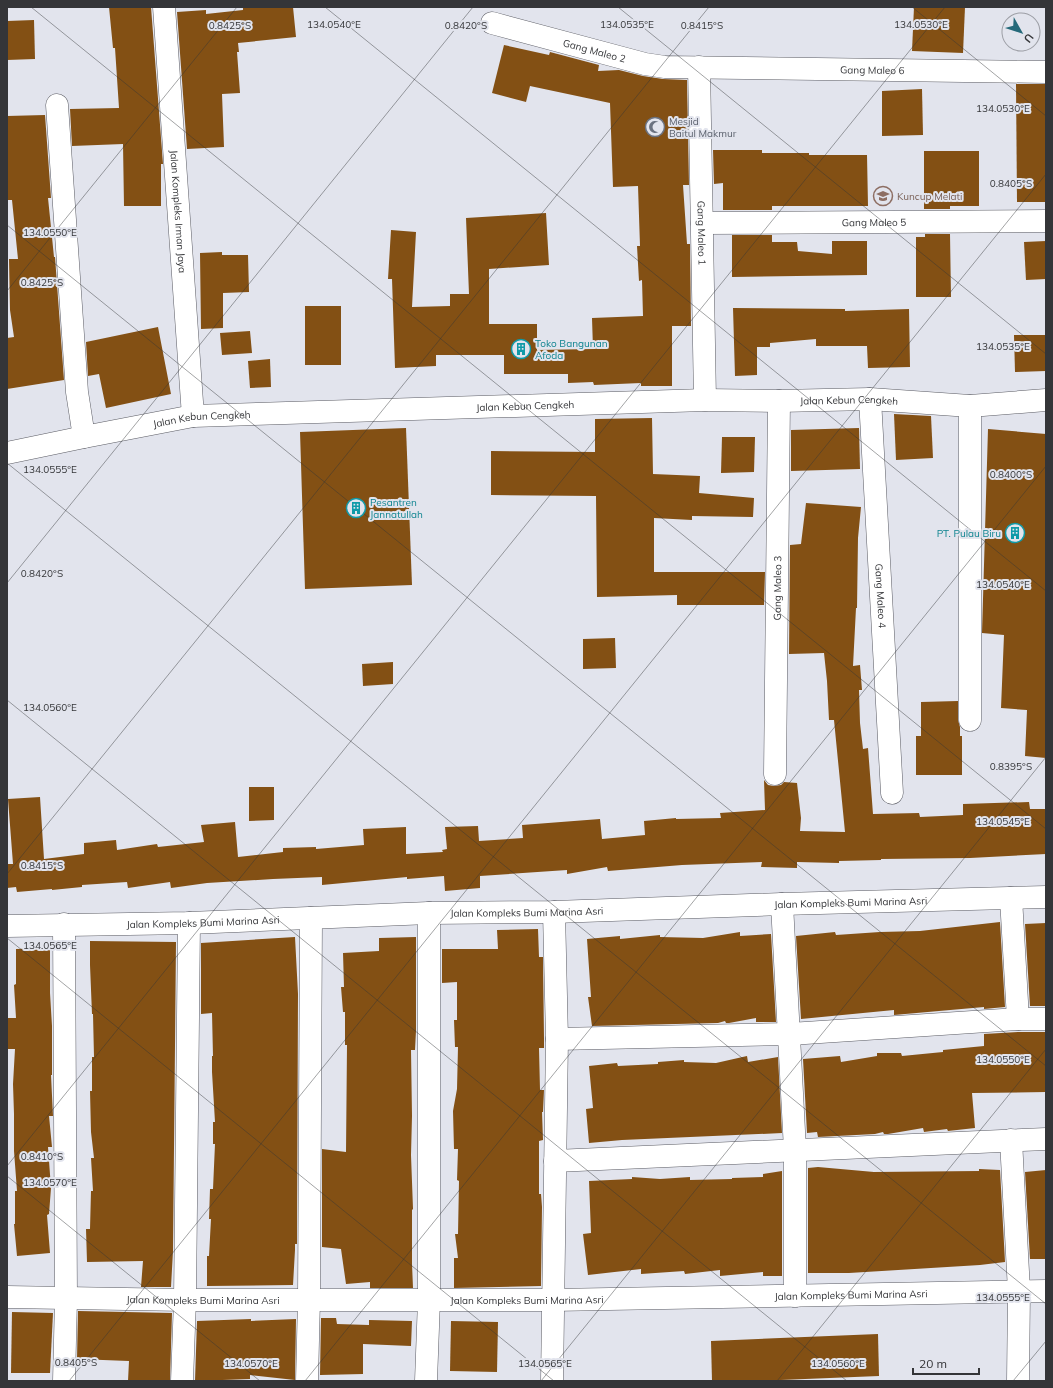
<svg xmlns="http://www.w3.org/2000/svg" width="1053" height="1388" viewBox="0 0 1053 1388" font-family="Mulish,sans-serif">
<style>
.building{fill:#835014}
.lines{fill:none;stroke-linecap:round;stroke-linejoin:round}
.minor-casing{stroke:#5b5c64;stroke-width:23}
.minor{stroke:#fff;stroke-width:22}
.ticks{fill:none;stroke:#343538;stroke-width:1;stroke-opacity:0.45}
.labels{text-anchor:middle;dominant-baseline:central;stroke-width:4;stroke-linejoin:round;paint-order:stroke}
.street-label{font-size:10px;fill:#343538;stroke:#e2e4ed}
.worship-label{font-size:10px;fill:#5b616d;stroke:#e2e4ed;text-anchor:start}
.education-label{font-size:10px;fill:#785e54;stroke:#e2e4ed;text-anchor:start}
.culture-label{font-size:10px;fill:#0d838f;stroke:#e2e4ed;text-anchor:start}
.ticks-label{font-size:10px;text-anchor:middle;fill:#343538;stroke:#e2e4ed;stroke-width:4;stroke-linejoin:round;paint-order:stroke}
</style>
<rect width="100%" height="100%" fill="#e2e4ed"/>
<g class="building">
<path d="M109,7H151L163,164H161V206H124L123,144L72,146L70,109L119,108L115,48H113Z"/>
<path d="M243,7H293L296,37L238,43L239,52H237L240,93L222,94L224,147L187,149L177,12L206,10V14L243,10Z"/>
<path d="M914,7H965L963,53L912,51Z"/>
<path d="M34,20L35,59L7,60V21Z"/>
<path d="M504,45L549,55L550,52L599,65L598,71L619,70L643,76L663,79L687,80L689,185H683L687,244H690L691,326H672V386H641V383L594,385L593,382L568,383V374H504V355H436V366L395,368L392,279H388L391,230L416,232L412,307L450,306V294H469L466,218L546,213L549,265L489,269V324H537V350L593,349L592,318L643,316L642,280L639,281L637,246H640L638,186L613,187L610,103L530,86L526,102L492,93Z"/>
<path d="M1016,84H1046V202H1017Z"/>
<path d="M922,89L923,135L882,136V91Z"/>
<path d="M45,115L51,198H48L54,257H55L64,380L7,389V338L14,337L10,310L9,259H18L12,200H8L7,116Z"/>
<path d="M713,150H762V153H809V155H867L868,206H772V210H723V183L714,184Z"/>
<path d="M924,151H979V206H950V209H924Z"/>
<path d="M925,234H950L951,297H916V237H925Z"/>
<path d="M732,235H772V242H797L798,251L832,254V241H867V275L732,277Z"/>
<path d="M1046,241V279L1026,280L1024,242Z"/>
<path d="M222,252V255H248L249,292L223,293V328L201,329L200,253Z"/>
<rect x="305" y="306" width="36" height="59"/>
<path d="M733,308L845,309V311L909,309L910,367L868,368L867,346H816V339L770,343V347H757V375L735,376Z"/>
<path d="M158,327L171,394L106,408L99,374L88,376L86,342Z"/>
<path d="M250,331L252,353L222,355L220,333Z"/>
<path d="M1014,335H1046V371L1015,372Z"/>
<path d="M270,359L271,387L250,388L248,361Z"/>
<path d="M894,414L931,416L933,458L896,460Z"/>
<path d="M652,418L653,474L700,476L699,493L754,498L753,517L692,516V520L654,518V572H765L764,605H677V595L597,597L596,496L491,495V451L595,452V419Z"/>
<path d="M406,428L412,585L305,589L300,432Z"/>
<path d="M859,428L860,469L791,471V430Z"/>
<path d="M988,429L1046,434V758L1025,756L1027,710L1001,708L1004,635L982,633Z"/>
<path d="M722,437H755L754,472L721,473Z"/>
<path d="M806,503L861,507L858,538L857,608H856L853,666L860,665L862,690H859L860,723L863,749L868,748L873,814L919,813L920,817L963,815V804L1029,802L1030,809H1046V854L970,858L881,859V860L839,861V863L797,862V868L761,867L762,862L682,865L608,871L607,867L567,874V870L480,876V888L445,891L444,876L407,879V877L322,885V877L273,879L207,883L171,888L170,882L128,888L127,882L82,885V887L52,890V889L17,892L16,887L7,888V864H13L8,799L40,797L44,859L84,854V843L116,840L117,850L157,844L158,847L204,842L201,825L235,822L238,857L283,852V848L316,847V849L364,845L363,829L406,827V854L443,852L442,850L447,849L445,827L478,826L479,841L523,838L522,825L600,819L602,839L645,835L644,821L676,818V819L721,818L720,813L765,810L764,780L768,785L774,786L781,785L784,782L797,783L801,818L800,831L845,832L834,720H829L827,681L824,653L789,654L790,545L801,544Z"/>
<path d="M615,638L616,668L583,669V639Z"/>
<path d="M393,662V684L363,686L362,664Z"/>
<path d="M958,701V720L960,727V736H962V775H916V736H921V702Z"/>
<path d="M249,787H274V820L249,821Z"/>
<path d="M1000,922L1005,1007L984,1009V1007L894,1015V1010L801,1019L796,936L835,932L836,935L880,932L920,931Z"/>
<path d="M1046,923V1006H1030L1025,924Z"/>
<path d="M538,929L539,957H543L544,1039V1048H539L540,1090H544L543,1112H542L543,1140L539,1141V1194H541L542,1207L541,1286L454,1288V1258H458L455,1234H458L459,1181L457,1180L458,1149H454L453,1111L457,1089L458,1047H455L454,1020H457V982L442,983V949H498L497,930Z"/>
<path d="M740,932V936L771,934L776,1022H756V1018L729,1023H726L725,1021L718,1023L592,1026L588,997H591L587,939L620,936V939L660,935V937L703,938Z"/>
<path d="M295,937L298,994L297,1244H295V1250L293,1285L207,1286V1256H209L211,1219H209L210,1189H213L215,1144H213V1122H215L212,1072V1056H213L212,1013L201,1014V943Z"/>
<path d="M416,937V1031L415,1050H411L412,1116L411,1155L413,1209L412,1210V1264L413,1288H370V1282L346,1284L341,1249L322,1247V1149L346,1152L347,1045H345V1012H343L341,987H344L343,953L379,951V938Z"/>
<path d="M90,941L176,942L173,1251L171,1287H141L143,1261L87,1262L86,1229H90L91,1191H93L91,1158H94L91,1132L90,1091H92V1057H94L93,1014H92L90,965Z"/>
<path d="M50,948V993L52,1026V1075H51L53,1116H49L52,1147H48L51,1188L49,1214L47,1215L50,1253L17,1256L14,1224H15V1191H17L14,1151V1114L13,1084L15,1049H7V1018H16L14,985L16,984V949Z"/>
<path d="M1018,1032H1046V1092L972,1093L975,1128L948,1131L947,1129L924,1132L923,1128L888,1134H884L883,1132L875,1134L818,1137L817,1132L807,1133L803,1059L840,1056L841,1062L877,1056V1053H901L902,1056L943,1052V1050L984,1046V1034Z"/>
<path d="M747,1056L748,1062L778,1057L782,1133L622,1140L589,1143L586,1109L593,1108L589,1066L617,1063L618,1066L658,1064V1062L684,1060V1062L716,1063Z"/>
<path d="M818,1167L874,1172L979,1171V1169L1000,1170L1005,1262L980,1265L849,1273H808V1168Z"/>
<path d="M1046,1170V1259H1030L1025,1172Z"/>
<path d="M782,1171V1276H763V1272L720,1276V1270L685,1274L684,1271L641,1274V1269L588,1275L583,1234L591,1233L589,1181L632,1179V1177L660,1179L690,1177V1180L732,1179V1178L763,1177V1174Z"/>
<path d="M78,1311L172,1313L170,1381H128L129,1361L77,1359Z"/>
<path d="M12,1312L53,1313L50,1373H11Z"/>
<path d="M321,1318H336L337,1324L369,1325V1320L412,1321L411,1346L363,1344V1374L320,1375Z"/>
<path d="M251,1319V1321L296,1319L295,1380L250,1375V1379L195,1381L197,1321Z"/>
<path d="M451,1321L498,1322L497,1372L450,1371Z"/>
<path d="M878,1334L879,1376L756,1381H712L711,1341Z"/>
</g>
<g class="lines">
<g class="minor-casing">
<g id="minor">
<path id="s1" d="M164,7L193,416"/>
<path id="s2" d="M492,23L645,64L665,67L1046,72"/>
<path id="s3" d="M699,67L705,400"/>
<path d="M57,105L77,392L84,437"/>
<path id="s4" d="M702,223L1046,221"/>
<path id="s5" d="M870,399L892,793"/>
<path d="M970,406V720"/>
<path id="s6" d="M7,453L84,437L193,416L705,400L779,401L870,399L970,406L1046,400"/>
<path id="s7" d="M775,774L779,401"/>
<path d="M1011,898L1018,1019"/>
<path d="M782,904L795,1150V1296"/>
<path id="s8" d="M7,926L189,923L429,913L554,912L782,904L1046,897"/>
<path d="M557,1039L790,1034L1018,1019H1046"/>
<path d="M1011,1140L1019,1291L1018,1381"/>
<path d="M555,1161L1046,1139"/>
<path id="s9" d="M7,1297L185,1300H553L1046,1291"/>
<path d="M64,1381L66,1299L64,924"/>
<path d="M182,1381L185,1300L189,923"/>
<path d="M307,1381L309,1299L311,918"/>
<path d="M426,1381L429,1300V913"/>
<path d="M552,1381L557,1039L554,912"/>
</g>
</g>
<use href="#minor" class="minor"/>
</g>
<path class="ticks" d="M31,7L1046,829M325,7L1046,591M618,7L1046,354M912,7L1046,116M7,225L1046,1066M7,291L237,7M7,463L1046,1304M7,583L473,7M7,700L847,1381M7,874L709,7M7,938L554,1381M7,1166L945,7M7,1176L260,1381M69,1381L1046,174M305,1381L1046,466M541,1381L1046,757M777,1381L1046,1049M1013,1381L1046,1341"/>
<defs>
<g id="mosque-ring" transform="scale(1)"><circle r="9.5" fill="#e2e4ed" stroke="#6b7280" stroke-width="1.5"/><path d="M3.5-4.9A6 6 0 1 0 3.5 4.9A5 5 0 1 1 3.5-4.9Z" fill="#6b7280"/></g>
<g id="school-ring" transform="scale(1)"><circle r="9.5" fill="#e2e4ed" stroke="#8d6e63" stroke-width="1.5"/><path d="M0-5L7-2L0 1L-7-2ZM-4 1L0 2.5L4 1V4Q0 6-4 4Z" fill="#8d6e63"/></g>
<g id="building-ring" transform="scale(1)"><circle r="9.5" fill="#e2e4ed" stroke="#0f9aa8" stroke-width="1.5"/><path d="M-4-6H4V6H1V3H-1V6H-4ZM-2.5-4.3h1.7v1.8h-1.7ZM.8-4.3h1.7v1.8H.8ZM-2.5-1h1.7V.8h-1.7ZM.8-1h1.7V.8H.8Z" fill="#0f9aa8"/></g>
</defs>
<g fill-rule="evenodd">
<use href="#mosque-ring" x="655" y="127"/>
<use href="#school-ring" x="883" y="196"/>
<use href="#building-ring" x="521" y="349"/>
<use href="#building-ring" x="356" y="508"/>
<use href="#building-ring" x="1015" y="533"/>
</g>
<g class="labels">
<g class="street-label">
<text stroke="none"><textPath href="#s2" startOffset="106">Gang Maleo 2</textPath></text>
<text stroke="none"><textPath href="#s2" startOffset="386">Gang Maleo 6</textPath></text>
<text stroke="none"><textPath href="#s1" startOffset="205">Jalan Kompleks Irman Jaya</textPath></text>
<text stroke="none"><textPath href="#s4" startOffset="172">Gang Maleo 5</textPath></text>
<text stroke="none"><textPath href="#s3" startOffset="166">Gang Maleo 1</textPath></text>
<text stroke="none"><textPath href="#s6" startOffset="846">Jalan Kebun Cengkeh</textPath></text>
<text stroke="none"><textPath href="#s6" startOffset="522">Jalan Kebun Cengkeh</textPath></text>
<text stroke="none"><textPath href="#s6" startOffset="198">Jalan Kebun Cengkeh</textPath></text>
<text stroke="none"><textPath href="#s7" startOffset="186">Gang Maleo 3</textPath></text>
<text stroke="none"><textPath href="#s5" startOffset="197">Gang Maleo 4</textPath></text>
<text stroke="none"><textPath href="#s8" startOffset="844">Jalan Kompleks Bumi Marina Asri</textPath></text>
<text stroke="none"><textPath href="#s8" startOffset="520">Jalan Kompleks Bumi Marina Asri</textPath></text>
<text stroke="none"><textPath href="#s8" startOffset="196">Jalan Kompleks Bumi Marina Asri</textPath></text>
<text stroke="none"><textPath href="#s9" startOffset="844">Jalan Kompleks Bumi Marina Asri</textPath></text>
<text stroke="none"><textPath href="#s9" startOffset="520">Jalan Kompleks Bumi Marina Asri</textPath></text>
<text stroke="none"><textPath href="#s9" startOffset="196">Jalan Kompleks Bumi Marina Asri</textPath></text>
</g>
<g class="worship-label">
<text x="669" y="121">Mesjid<tspan x="669" dy="12">Baitul Makmur</tspan></text>
</g>
<g class="education-label">
<text x="897" y="196">Kuncup Melati</text>
</g>
<g class="culture-label">
<text x="535" y="343">Toko Bangunan<tspan x="535" dy="12">Afoda</tspan></text>
<text x="370" y="502">Pesantren<tspan x="370" dy="12">Jannatullah</tspan></text>
<text x="1001" y="533" text-anchor="end">PT. Pulau Biru</text>
</g>
</g>
<g class="ticks-label">
<text x="334" y="28">134.0540°E</text>
<text x="627" y="28">134.0535°E</text>
<text x="921" y="28">134.0530°E</text>
<text x="230" y="29">0.8425°S</text>
<text x="466" y="29">0.8420°S</text>
<text x="702" y="29">0.8415°S</text>
<text x="1003" y="112">134.0530°E</text>
<text x="1011" y="187">0.8405°S</text>
<text x="50" y="236">134.0550°E</text>
<text x="42" y="286">0.8425°S</text>
<text x="1003" y="350">134.0535°E</text>
<text x="50" y="473">134.0555°E</text>
<text x="1011" y="478">0.8400°S</text>
<text x="42" y="577">0.8420°S</text>
<text x="1003" y="588">134.0540°E</text>
<text x="50" y="711">134.0560°E</text>
<text x="1011" y="770">0.8395°S</text>
<text x="1003" y="825">134.0545°E</text>
<text x="42" y="869">0.8415°S</text>
<text x="50" y="949">134.0565°E</text>
<text x="1003" y="1063">134.0550°E</text>
<text x="42" y="1160">0.8410°S</text>
<text x="50" y="1186">134.0570°E</text>
<text x="1003" y="1301">134.0555°E</text>
<text x="76" y="1366">0.8405°S</text>
<text x="251" y="1367">134.0570°E</text>
<text x="545" y="1367">134.0565°E</text>
<text x="838" y="1367">134.0560°E</text>
</g>
<rect width="1053" height="1388" fill="none" stroke="#343538" stroke-width="16"/>
<g transform="translate(1021 32) rotate(129)"><circle r="19" fill="#e2e4ed" stroke="#9c9ea5"/>
<path d="M0-3L7 15L0 10L-7 15Z" fill="#25697a"/>
<text y="-6" font-size="11" font-weight="bold" text-anchor="middle" fill="#343538">U</text>
</g>
<path d="M913 1368v6h66v-6" fill="none" stroke="#343538" stroke-width="2"/>
<text x="919" y="1368" font-size="12" fill="#343538" stroke="#e2e4ed" stroke-width="3" paint-order="stroke">20 m</text>
</svg>
